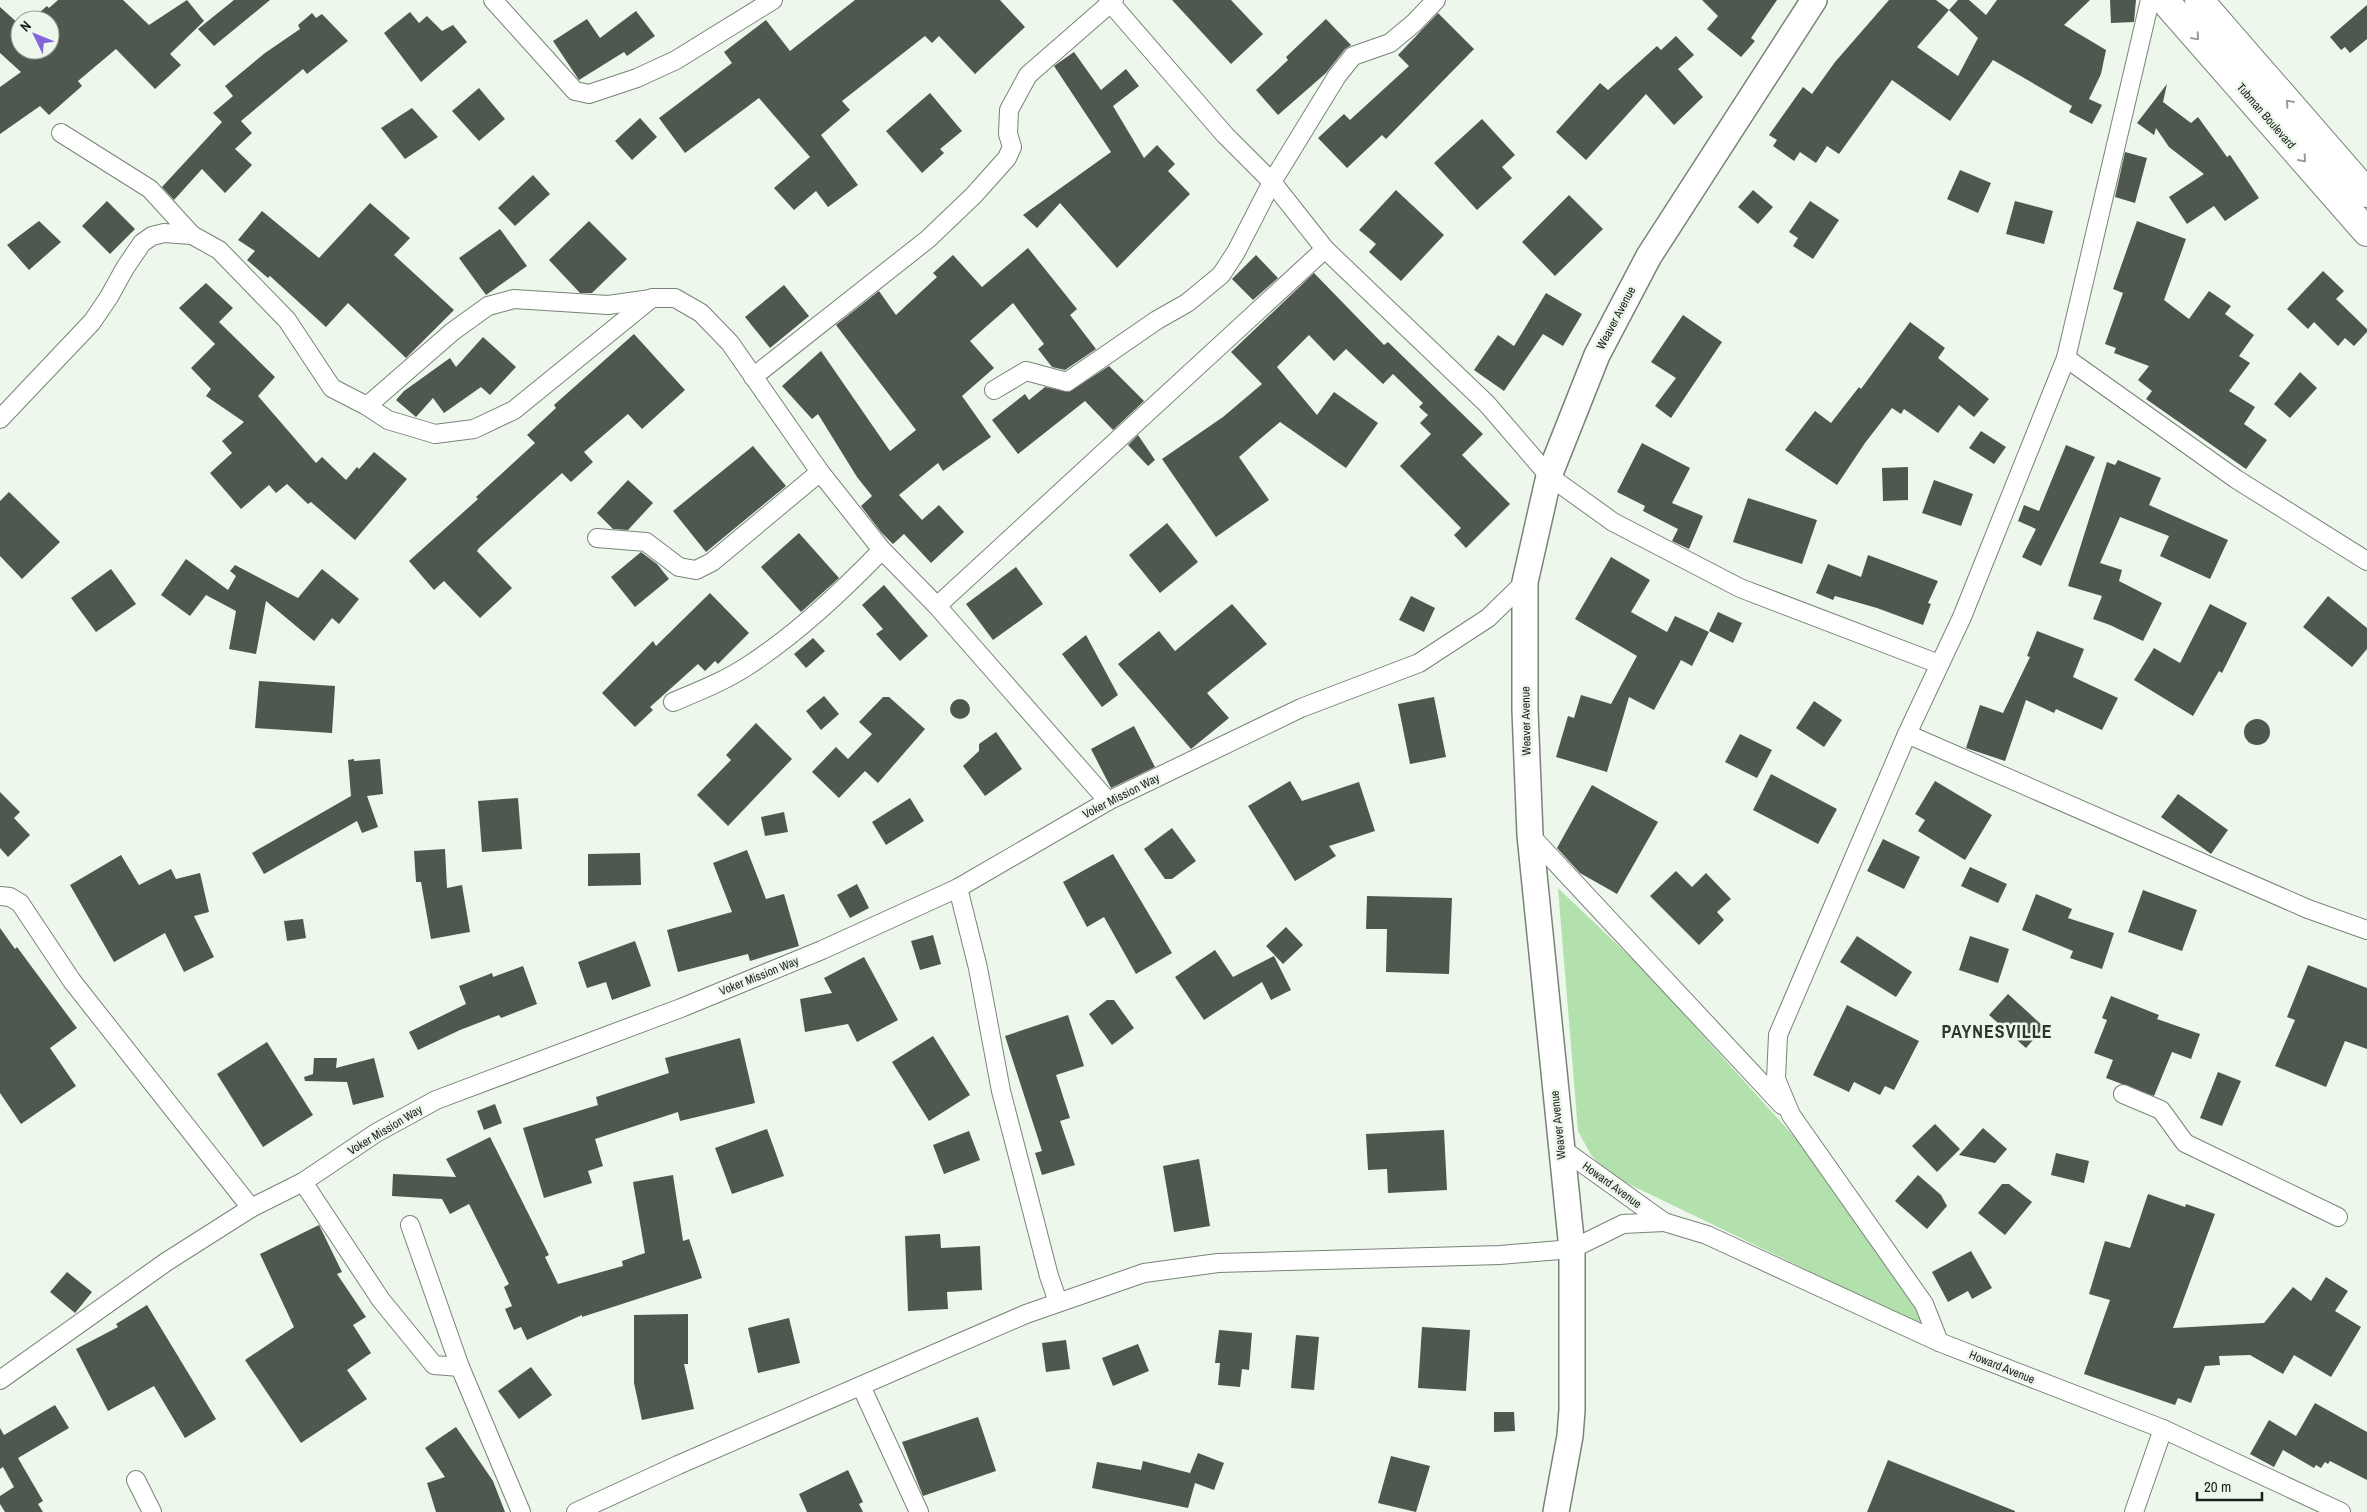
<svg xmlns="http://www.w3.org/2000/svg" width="2367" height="1512" viewBox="0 0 2367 1512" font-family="'Archivo Narrow',sans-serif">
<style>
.green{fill:#b3e1ad}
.building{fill:#4f584e;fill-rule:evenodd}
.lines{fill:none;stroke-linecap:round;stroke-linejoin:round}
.street-casing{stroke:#798378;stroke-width:20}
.secondary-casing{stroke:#798378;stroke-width:28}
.highway-casing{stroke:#798378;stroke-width:30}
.street{stroke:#fff;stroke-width:18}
.secondary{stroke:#fff;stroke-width:25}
.highway{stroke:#fff;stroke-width:28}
.oneway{stroke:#999b98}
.labels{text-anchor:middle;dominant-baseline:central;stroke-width:5;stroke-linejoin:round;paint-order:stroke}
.street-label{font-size:12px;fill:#1c201b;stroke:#edf7ec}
.district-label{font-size:18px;font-weight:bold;letter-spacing:1px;fill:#2d352c;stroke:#edf7ec}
</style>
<rect width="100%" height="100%" fill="#edf7ec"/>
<path class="green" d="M1558,888L1645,971L1826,1172L1912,1302L1923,1326L1610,1175L1591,1155L1578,1131Z"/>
<g class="building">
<path d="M58,0H123L149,25L187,0L204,21L170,54L181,65L155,89L116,49L78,81L82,86L49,115L40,106L0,134V87L21,72L0,53V7L20,25V50H50V20H31L47,6L49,8Z"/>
<path d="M234,0H270L214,46L198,29Z"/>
<path d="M855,0H1000L1025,27L975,74L939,36L932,43L925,36L842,101L850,110L821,135L858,185L828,207L816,191L794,210L774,188L810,157L759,98L685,153L659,118L732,63L724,52L766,20L790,51Z"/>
<path d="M1172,0H1231L1263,34L1231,64Z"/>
<path d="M1702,0H1777L1751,38L1755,41L1741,57L1707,29L1718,16Z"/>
<path d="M1889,0H1936L1949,10L1958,0H1969L1986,15L1997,0H2090L2064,25L2106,50L2101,74L2089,99L2102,105L2092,124L2069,112L2072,106L1993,60L1950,121L1892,80L1839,154L1827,146L1816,163L1800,152L1794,161L1773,146L1777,140L1769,135L1803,87L1812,94L1835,62ZM1949,10L1978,38L1958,76L1917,47Z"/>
<path d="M2110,0H2136L2134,22L2111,23Z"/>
<path d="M2367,5V39L2350,53L2345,47L2341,50L2330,37Z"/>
<path d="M636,11L655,36L627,56L624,52L579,80L553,41L587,19L600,38Z"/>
<path d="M410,12L419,23L427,16L442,31L453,25L467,42L421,82L384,33Z"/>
<path d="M312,13L316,18L322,14L348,41L307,74L303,69L241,121L252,133L235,149L252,165L225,193L202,169L174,200L162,187L222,122L213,113L233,96L225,86L265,53L300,29L298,25Z"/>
<path d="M1438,13L1474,49L1386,139L1382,135L1347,168L1318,138L1344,114L1350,120L1409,66L1398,55Z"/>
<path d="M1326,19L1351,45L1345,49L1326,73L1278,115L1256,90L1288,60L1286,57Z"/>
<path d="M1676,36L1694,55L1678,69L1703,97L1674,125L1646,94L1586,160L1556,132L1600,83L1608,90L1657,46L1661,50Z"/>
<path d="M1074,52L1101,90L1126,69L1139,86L1113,106L1144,158L1157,145L1175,164L1168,171L1190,194L1117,268L1060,203L1037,228L1023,215L1111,152L1054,66Z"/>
<path d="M2167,84L2163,102L2191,123L2198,117L2227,157L2230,155L2259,198L2225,221L2214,206L2187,224L2169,197L2204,174L2169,147L2156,128L2154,135L2137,123Z"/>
<path d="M479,88L505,119L479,141L452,111Z"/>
<path d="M930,93L962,131L940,149L944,153L922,173L886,131Z"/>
<path d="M412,108L438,137L405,159L381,128Z"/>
<path d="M640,118L657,137L632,160L615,141Z"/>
<path d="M1482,119L1515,155L1502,167L1512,178L1477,210L1434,163Z"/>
<path d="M2125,152L2147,158L2135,203L2115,197Z"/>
<path d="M1960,170L1991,183L1978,213L1947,199Z"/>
<path d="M533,175L550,194L515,226L498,208Z"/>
<path d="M1396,190L1444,235L1401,281L1369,252L1376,244L1359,230Z"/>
<path d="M1753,190L1773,207L1758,224L1738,207Z"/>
<path d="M1569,195L1603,229L1555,276L1522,242Z"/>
<path d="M107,201L135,229L110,254L82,226Z"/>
<path d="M1810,201L1839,220L1813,259L1793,246L1798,238L1789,232Z"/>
<path d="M2015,201L2053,211L2044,244L2006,234Z"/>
<path d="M370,203L410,238L394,255L454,310L406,358L348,303L326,327L270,276L268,278L247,260L255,251L238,240L262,211L319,258Z"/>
<path d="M39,221L61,242L29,270L7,245Z"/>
<path d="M589,221L627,259L592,293H580L549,260Z"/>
<path d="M2137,221L2186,239L2164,300L2189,319L2209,291L2231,306L2225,314L2254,335L2239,356L2250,363L2229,391L2255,407L2244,424L2267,440L2246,469L2146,399L2152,391L2138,380L2149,366L2114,353L2116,348L2105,344L2123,293L2113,289Z"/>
<path d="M500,229L527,266L486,295L459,258Z"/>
<path d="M1028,248L1077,309L1070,315L1096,349L1065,370L1052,367L1038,349L1044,344L1013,303L970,341L994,368L962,396L991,437L943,471L938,463L899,495L922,520L939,505L964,532L931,563L904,534L893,544L881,532L861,506L872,496L857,477L818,414L812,419L782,386L821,351L890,451L916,430L836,325L879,291L896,315L937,277L933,273L953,255L982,287Z"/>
<path d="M1256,255L1278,278L1253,300L1232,279Z"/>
<path d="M2323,271L2344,291L2336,299L2367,329V332L2354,346L2345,338L2338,346L2314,322L2308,329L2287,309Z"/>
<path d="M1314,273L1384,345L1388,342L1483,434L1462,455L1510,504L1466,548L1454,535L1461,528L1400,466L1431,434L1420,423L1428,415L1419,407L1423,403L1393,374L1383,384L1346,349L1334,361L1309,335L1277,367L1317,415L1334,392L1378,423L1346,468L1280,422L1239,457L1269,500L1216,537L1162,459L1223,417L1262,384L1231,352Z"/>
<path d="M206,283L233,308L219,322L275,377L258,396L316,463L322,457L346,480L357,467L359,469L374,452L407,479L355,540L311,502L308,504L287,484L276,493L269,485L241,509L210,473L232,453L222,441L244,422L206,396L211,389L191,368L215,344L179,308Z"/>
<path d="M784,285L809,316L770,348L745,317Z"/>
<path d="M1546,293L1582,314L1563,346L1543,334L1504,391L1474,370L1498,335L1514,346Z"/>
<path d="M1683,315L1722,342L1671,418L1655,406L1676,378L1651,362Z"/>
<path d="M1910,322L1945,348L1938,358L1989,399L1974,417L1959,405L1938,433L1904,409L1901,414L1892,408L1865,443L1837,485L1785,450L1815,411L1831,423L1859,387L1861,389Z"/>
<path d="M634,334L685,390L642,429L628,414L584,452L593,462L571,482L562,473L479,548L477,551L512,588L480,618L444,581L434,590L409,561L478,499L476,497L535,443L527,435L556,408L554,405Z"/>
<path d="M483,337L516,367L490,395L481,387L444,413L433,398L416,417L396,400L404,391L450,358L456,367Z"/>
<path d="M1109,366L1144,401L1113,430L1085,401L1018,454L992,420L1025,394L1029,400L1045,387L1069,392Z"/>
<path d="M2300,372L2317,388L2290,418L2274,404Z"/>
<path d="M1981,431L2006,447L1994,464L1969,448Z"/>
<path d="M1138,435L1155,460L1148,466L1128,445Z"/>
<path d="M1642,443L1690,468L1672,503L1703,516L1689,549L1672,541L1678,529L1643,511L1645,506L1617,492Z"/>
<path d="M2066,445L2095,457L2041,566L2022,557L2036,529L2018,521L2024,505L2039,511Z"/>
<path d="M753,446L786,486L706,552L673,511Z"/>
<path d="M2118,460L2161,478L2149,505L2228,540L2210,579L2160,556L2169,536L2120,517L2100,563L2122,570L2119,581L2162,603L2143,641L2110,625L2093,619L2102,596L2068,586L2107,462L2115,465Z"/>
<path d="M1908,467V500L1883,501L1882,468Z"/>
<path d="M628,480L653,503L628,530L613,529L597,513Z"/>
<path d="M1934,480L1973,494L1961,526L1922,513Z"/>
<path d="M9,492L60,542L22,579L0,556V501Z"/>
<path d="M1748,498L1817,520L1802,564L1733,542Z"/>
<path d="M1167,523L1198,562L1160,593L1129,555Z"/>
<path d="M799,533L839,578L801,612L761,567Z"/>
<path d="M641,552L657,564L669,579L635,607L611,577Z"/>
<path d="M1868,555L1938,581L1928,603L1931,604L1923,625L1877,608L1835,596L1833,600L1816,593L1828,564L1861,577Z"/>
<path d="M1611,557L1650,580L1631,612L1667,632L1675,616L1709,632L1692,666L1681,660L1654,710L1629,697L1607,772L1556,757L1568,716L1574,718L1581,695L1611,704L1637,656L1575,619Z"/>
<path d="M186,559L228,590L236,576L230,571L235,565L298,598L322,569L359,599L339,624L332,618L314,641L266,601L256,654L229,649L236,611L206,595L190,616L161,595Z"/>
<path d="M1016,567L1043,604L993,640L966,604Z"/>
<path d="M111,569L136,604L96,632L71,598Z"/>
<path d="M884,585L928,636L900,661L876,634L883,629L862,605Z"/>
<path d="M710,593L749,633L718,664L715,661L705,671L698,664L650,707L653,710L635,727L602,693L653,641L656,646Z"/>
<path d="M1411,596L1435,608L1424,632L1399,620Z"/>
<path d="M2328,596L2367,628V649L2352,667L2303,627Z"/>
<path d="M1232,604L1267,644L1207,693L1229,718L1191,749L1118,664L1159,631L1175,651Z"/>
<path d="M2210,604L2247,623L2222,673L2219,671L2193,716L2134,680L2154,648L2180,663Z"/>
<path d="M1718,612L1742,623L1733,643L1709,631Z"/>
<path d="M2037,631L2084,649L2073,677L2118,698L2102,730L2056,709L2054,713L2026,700L2005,761L1966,748L1980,705L2003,713L2030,657L2027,656Z"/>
<path d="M1086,635L1118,695L1102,707L1062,654Z"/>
<path d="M813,638L825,651L806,668L794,654Z"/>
<path d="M259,681L335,686L332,733L255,728Z"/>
<path d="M824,696L839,714L821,730L806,711Z"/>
<path d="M883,697H889L925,729L878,783L865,771L839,798L812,772L836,747L848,759L872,734L859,722Z"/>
<path d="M1434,697L1446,757L1410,764L1398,704Z"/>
<circle cx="960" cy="709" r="10"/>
<path d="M1814,701L1842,720L1824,747L1796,728Z"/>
<circle cx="2257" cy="732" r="13"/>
<path d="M756,723L792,759L728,826L697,795L731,760L726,755Z"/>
<path d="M1134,726L1155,767L1111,788L1091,749Z"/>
<path d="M996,732L1022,769L985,796L963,766L979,751V744Z"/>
<path d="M1740,734L1772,750L1757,778L1725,762Z"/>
<path d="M354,759V761L380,759L383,794L367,796L378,827L362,833L357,821L264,874L252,853L351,796L348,760Z"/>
<path d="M1771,774L1837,809L1818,844L1753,810Z"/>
<path d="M1290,781L1302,801L1359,782L1375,831L1329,846L1336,856L1295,881L1248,806Z"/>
<path d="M1935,781L1992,815L1965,860L1918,831L1925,820L1915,814Z"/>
<path d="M1592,785L1658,822L1617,894L1580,873L1557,848Z"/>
<path d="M0,792L20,812L14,818L30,835L8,857L0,848Z"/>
<path d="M2178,794L2228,830L2211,854L2161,817Z"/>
<path d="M518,798L522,849L482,852L478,801Z"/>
<path d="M910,798L924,821L886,845L872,822Z"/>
<path d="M784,812L788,832L765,836L761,817Z"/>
<path d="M1172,828L1196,861L1172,879H1165L1144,849Z"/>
<path d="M1883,839L1920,857L1904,889L1867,871Z"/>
<path d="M445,849L447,888L462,885L470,932L431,939L421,882H416L414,851Z"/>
<path d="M747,850L766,899L784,894L799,946L750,961L748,954L678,972L667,930L732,912L713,863Z"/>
<path d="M640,853L641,885L588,886V854Z"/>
<path d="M1113,854L1172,953L1136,974L1104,917L1087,927L1063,882Z"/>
<path d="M121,855L139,885L171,869L176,879L200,873L209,912L194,916L214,957L184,972L165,933L114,962L70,885Z"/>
<path d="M1970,867L2007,884L1998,903L1961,886Z"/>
<path d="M1676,871L1692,887L1706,873L1731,899L1717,912L1724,920L1699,945L1650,896Z"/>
<path d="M857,884L869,908L850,918L837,895Z"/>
<path d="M2143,890L2197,910L2182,951L2128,932Z"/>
<path d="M2036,894L2072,909L2068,918L2114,933L2102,969L2070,958L2073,951L2022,930Z"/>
<path d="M1367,896L1452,898L1449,974L1386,972L1387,929H1366Z"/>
<path d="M303,919L306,938L287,941L284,921Z"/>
<path d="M1286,927L1303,945L1283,964L1266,946Z"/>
<path d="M0,928L15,949L17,947L77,1028L50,1048L76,1086L21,1124L0,1093Z"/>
<path d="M933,935L941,964L920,970L911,941Z"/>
<path d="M1857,936L1912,972L1896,997L1840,962Z"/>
<path d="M1970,936L2009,949L1998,983L1959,970Z"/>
<path d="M635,941L651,986L612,1000L606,982L587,988L578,962Z"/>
<path d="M1215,950L1233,977L1274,956L1291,990L1271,1000L1262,982L1204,1020L1175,977Z"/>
<path d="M864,957L898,1020L857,1042L848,1024L805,1032L800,999L832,993L824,978Z"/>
<path d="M2308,965L2367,988V1049L2345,1041L2326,1087L2275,1066L2295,1020L2287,1017Z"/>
<path d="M523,966L537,1004L501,1018L499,1015L460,1030L418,1050L409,1032L466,1004L459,986L492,973L493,977Z"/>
<path d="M2008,994L2044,1027L2026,1048L1989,1015Z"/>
<path d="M2111,996L2159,1015L2157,1019L2200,1034L2191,1059L2172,1052L2154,1096L2106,1078L2113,1060L2094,1053L2107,1020L2102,1018Z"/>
<path d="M1107,1000H1114L1134,1028L1112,1045L1089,1014Z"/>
<path d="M1847,1005L1919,1041L1894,1090L1885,1086L1880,1095L1854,1082L1849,1092L1813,1075Z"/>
<path d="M1068,1015L1084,1066L1056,1075L1070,1118L1060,1121L1075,1165L1042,1175L1035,1153L1042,1151L1005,1036Z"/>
<path d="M933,1036L970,1095L929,1121L892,1062Z"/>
<path d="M740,1038L755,1103L680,1121L678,1112L595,1139L603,1166L588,1171L592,1183L544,1198L523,1128L598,1105L596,1097L669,1073L665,1058Z"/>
<path d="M267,1042L313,1115L263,1147L217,1074Z"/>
<path d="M314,1058H337L336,1068L374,1058L384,1097L353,1105L347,1082L305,1081L304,1077L313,1074Z"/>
<path d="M2218,1072L2241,1081L2222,1126L2200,1118Z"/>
<path d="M495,1104L502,1123L484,1130L477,1111Z"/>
<path d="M1935,1124L1960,1149L1937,1172L1912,1146Z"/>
<path d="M1983,1128L2007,1149L1995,1163L1959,1155Z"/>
<path d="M767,1129L784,1176L732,1194L715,1148Z"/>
<path d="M1444,1130L1447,1190L1388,1193L1387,1169L1368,1170L1366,1134Z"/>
<path d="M969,1131L980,1160L944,1174L933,1145Z"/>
<path d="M490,1137L549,1255L545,1257L558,1284L623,1266L622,1261L645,1253L633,1182L673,1175L683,1241L689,1239L702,1278L582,1317V1315L527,1340L521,1327L514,1330L505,1309L512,1306L504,1287L509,1284L469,1204L450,1214L442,1199L392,1196L393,1174L456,1177L446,1159Z"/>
<path d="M2056,1153L2089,1161L2084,1183L2051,1175Z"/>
<path d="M1199,1159L1210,1226L1174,1232L1163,1166Z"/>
<path d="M1918,1175L1941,1195L1947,1206L1927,1229L1895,1201Z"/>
<path d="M2002,1184H2009L2032,1202L2005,1235L1978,1213Z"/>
<path d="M2148,1194L2185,1207L2186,1204L2215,1214L2173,1328L2264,1323L2293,1287L2311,1301L2326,1277L2348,1291L2335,1311L2361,1327L2331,1377L2294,1355L2283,1374L2250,1355L2219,1356L2220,1365L2205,1366L2191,1403L2178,1398L2175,1405L2084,1374L2110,1300L2089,1294L2105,1241L2130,1248Z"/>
<path d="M319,1225L342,1272L337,1274L366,1317L353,1325L371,1353L347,1370L367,1399L301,1443L245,1360L294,1327L260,1254Z"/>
<path d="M940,1234L941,1248L980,1246L982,1290L947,1292L948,1309L908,1311L905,1236Z"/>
<path d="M1971,1251L1992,1288L1972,1299L1968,1291L1948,1302L1932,1272Z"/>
<path d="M67,1272L92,1292L75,1313L50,1292Z"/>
<path d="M147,1305L216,1419L185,1438L154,1386L108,1411L76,1349L118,1327L116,1324Z"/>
<path d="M688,1314V1364H684L694,1409L642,1420L634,1383V1315Z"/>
<path d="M789,1318L800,1363L758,1373L748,1328Z"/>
<path d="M1422,1327L1470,1330L1466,1391L1418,1388Z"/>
<path d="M1219,1330L1252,1333L1249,1370L1242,1369L1240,1387L1218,1385L1220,1363H1215Z"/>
<path d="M1296,1335L1319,1337L1314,1390L1291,1388Z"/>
<path d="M1066,1340L1070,1369L1046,1372L1042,1343Z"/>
<path d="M1138,1344L1149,1371L1113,1386L1102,1358Z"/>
<path d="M531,1367L552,1395L519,1419L498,1391Z"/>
<path d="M2315,1403L2367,1432V1480L2330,1461L2328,1464L2325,1462L2321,1468L2316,1465L2314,1468L2283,1450L2274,1467L2250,1454L2269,1420L2296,1436Z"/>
<path d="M55,1405L69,1428L18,1458L43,1501L38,1504L43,1512H5L0,1504V1496L14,1487L3,1467L0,1469V1428L4,1435Z"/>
<path d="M1494,1412H1514L1515,1431L1494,1432Z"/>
<path d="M978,1417L996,1471L923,1496L902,1442Z"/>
<path d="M456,1427L493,1481L505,1512H436L427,1483L445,1477L425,1448Z"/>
<path d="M1198,1453L1224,1463L1214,1490L1195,1483L1188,1508L1092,1488L1097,1462L1141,1470L1143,1461L1190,1473Z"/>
<path d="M1391,1456L1430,1466L1416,1512L1378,1503Z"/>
<path d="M1888,1460L2015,1511V1512H1867Z"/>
<path d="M848,1470L863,1502L859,1504L863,1512H807L799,1494Z"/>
</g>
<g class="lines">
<g class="street-casing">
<g id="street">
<path d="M493,0L575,91L589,94L637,78L676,60L773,0"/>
<path d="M1108,0L1225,135L1272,182L1325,249L1487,404L1549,476L1613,522L1740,588L1939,664"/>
<path d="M61,133L150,189L192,235"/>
<path d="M2066,358L2236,479L2367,561"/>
<path d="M753,377L928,239L974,195L1007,158L1012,147L1008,134L1009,110L1028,75L1114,0"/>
<path d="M994,390L1026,371L1067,382L1157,320L1187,303L1221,275L1236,252L1272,182L1337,76L1353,56L1390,43L1414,23L1436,0"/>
<path d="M367,406L452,332L488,306L514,299L608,305L651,299"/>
<path d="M0,419L92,322L109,297L125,268L142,243L152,236L164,233L192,235L219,250L287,320L332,388L367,406L388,420L435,434L474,429L514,410L652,298H675L701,313L730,343L820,472L882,550L937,606L1108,801"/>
<path d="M597,538L646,542L679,567L696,570L712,562L820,472"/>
<path d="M937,606L1325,249"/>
<path d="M673,702C699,691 725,681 749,665C798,633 842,591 882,550"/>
<path d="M1907,734L2308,909L2367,930"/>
<path d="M1530,835L1782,1105"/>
<path d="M958,888L978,968L1001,1091L1049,1276L1058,1302"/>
<path d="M0,896L10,897L20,903L72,981L251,1208"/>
<path d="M2123,1094L2161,1110L2185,1143L2338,1217"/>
<path d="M1561,1148L1664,1222L1707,1235L1939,1342L2163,1429L2341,1512"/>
<path d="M303,1182L381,1300L434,1365L460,1367"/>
<path d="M410,1225L460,1367L521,1512"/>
<path d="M1939,1342L1924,1304L1791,1115L1776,1079L1778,1035L1907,734L1962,617L2066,358L2150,0"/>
<path d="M0,1380L166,1262L251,1208L303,1182L376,1133L436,1100L681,1008L822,950L958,888L1108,801L1301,708L1419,663L1488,618L1525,582"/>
<path d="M861,1386L919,1512"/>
<path d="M136,1480L152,1512"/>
<path d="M576,1512L678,1465L1026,1314L1144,1273L1218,1263L1500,1255L1572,1249L1623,1224L1664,1222"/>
<path d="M2134,1512L2163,1429"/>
</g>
</g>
<g class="secondary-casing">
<path id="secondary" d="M1556,1512L1570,1436L1572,1410V1249L1530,835L1525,710V582L1549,476L1597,355L1649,256L1814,0"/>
</g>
<g class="highway-casing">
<g id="highway">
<path d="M2164,0L2367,232"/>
<path d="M2199,0L2367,193"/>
</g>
</g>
<use href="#street" class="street"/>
<use href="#secondary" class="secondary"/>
<use href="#highway" class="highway"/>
</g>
<defs><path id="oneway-chevron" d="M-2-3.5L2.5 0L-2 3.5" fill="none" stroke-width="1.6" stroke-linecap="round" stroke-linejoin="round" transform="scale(1.25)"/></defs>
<g class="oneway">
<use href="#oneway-chevron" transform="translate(2196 37) rotate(49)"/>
<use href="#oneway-chevron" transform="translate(2289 103) rotate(-131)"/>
<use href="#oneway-chevron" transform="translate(2303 159) rotate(49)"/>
</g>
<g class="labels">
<g class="street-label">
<text transform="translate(2266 116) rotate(49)">Tubman Boulevard</text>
<text transform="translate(1616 318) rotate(-62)">Weaver Avenue</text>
<text transform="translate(1526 721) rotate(-91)">Weaver Avenue</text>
<text transform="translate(1121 796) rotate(-27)">Voker Mission Way</text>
<text transform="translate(759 976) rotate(-22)">Voker Mission Way</text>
<text transform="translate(1558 1125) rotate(-96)">Weaver Avenue</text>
<text transform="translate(385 1130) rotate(-31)">Voker Mission Way</text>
<text transform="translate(1612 1185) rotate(36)">Howard Avenue</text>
<text transform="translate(2002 1367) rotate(22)">Howard Avenue</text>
</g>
<g class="district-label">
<text x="1997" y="1031">PAYNESVILLE</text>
</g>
</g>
<g transform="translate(35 35) rotate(313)"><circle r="24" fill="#edf7ec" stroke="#99a198"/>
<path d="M0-4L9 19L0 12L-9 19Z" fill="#8363de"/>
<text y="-8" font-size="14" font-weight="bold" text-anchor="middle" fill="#1c201b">N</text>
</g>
<path d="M2197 1492v8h65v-8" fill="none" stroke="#1c201b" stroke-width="2.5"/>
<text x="2204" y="1492" font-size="15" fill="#1c201b" stroke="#edf7ec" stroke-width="4" paint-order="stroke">20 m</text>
</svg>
